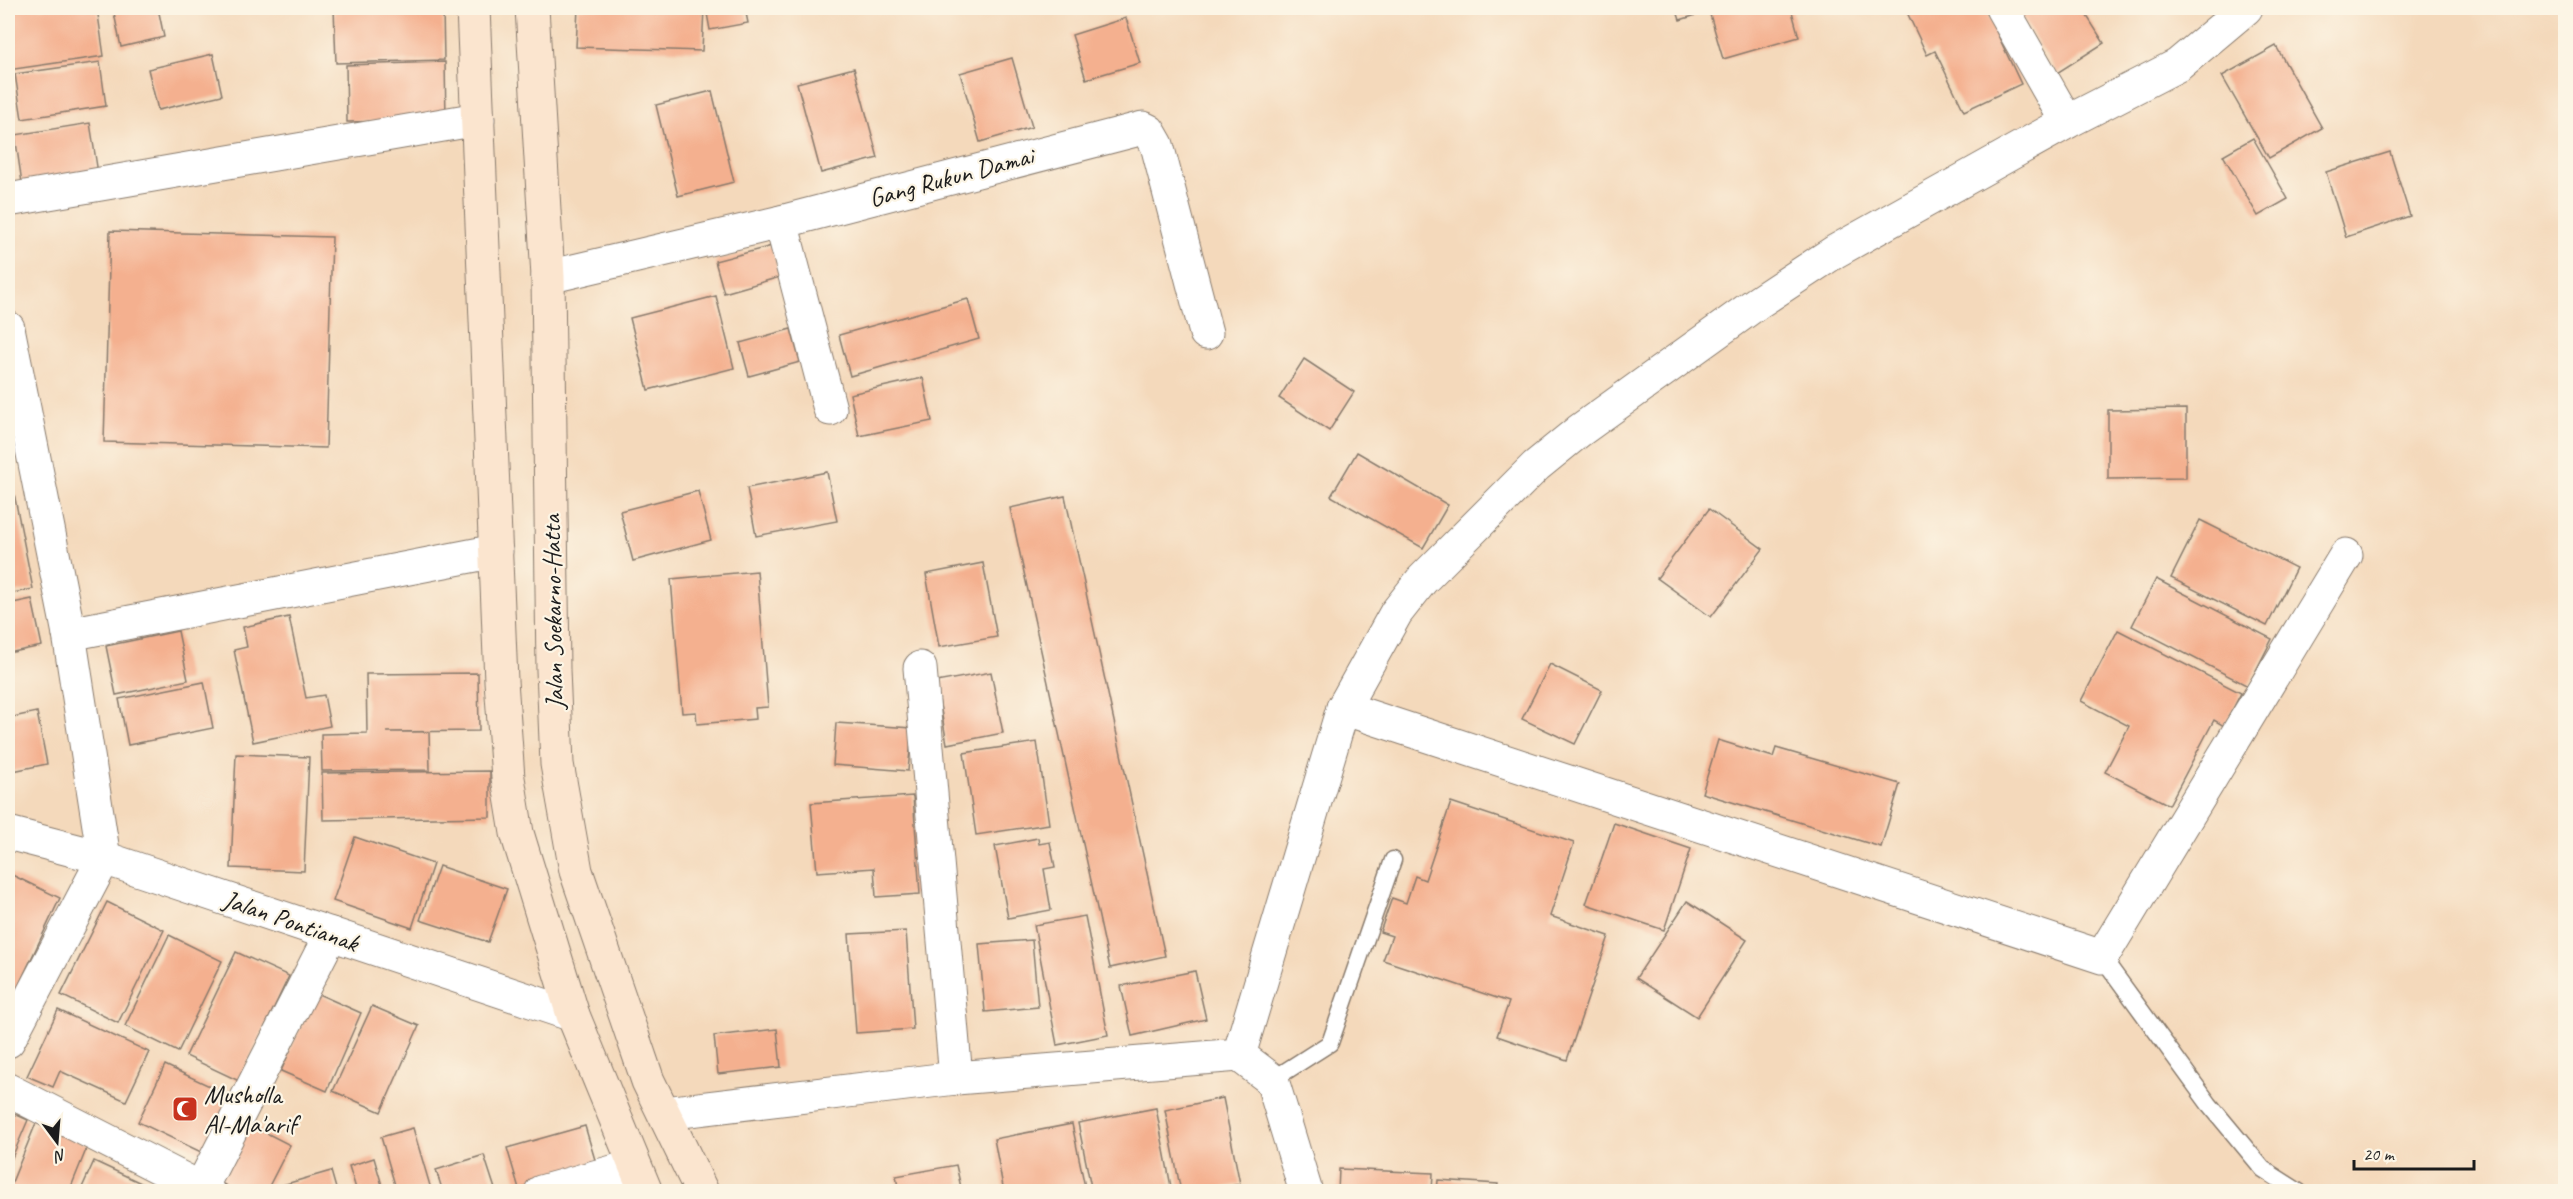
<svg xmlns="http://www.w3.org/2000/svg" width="2573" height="1199" viewBox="0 0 2573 1199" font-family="Caveat,sans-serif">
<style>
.building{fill:#f4b08f}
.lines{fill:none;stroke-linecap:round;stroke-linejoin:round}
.lane-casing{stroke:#887a6c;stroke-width:19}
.street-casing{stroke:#887a6c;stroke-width:35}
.secondary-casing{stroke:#887a6c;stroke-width:35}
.lane{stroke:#fff;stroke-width:16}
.street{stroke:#fff;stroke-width:33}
.secondary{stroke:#fbe5cf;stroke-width:33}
.labels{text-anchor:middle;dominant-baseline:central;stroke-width:4.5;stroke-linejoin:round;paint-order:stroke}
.street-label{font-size:26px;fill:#1c1c1c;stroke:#fcf5e5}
.poi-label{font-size:26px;fill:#1c1c1c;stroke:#fcf5e5;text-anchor:start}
</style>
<rect width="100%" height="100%" fill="#fcf5e5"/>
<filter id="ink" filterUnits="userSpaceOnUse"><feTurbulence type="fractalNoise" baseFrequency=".0167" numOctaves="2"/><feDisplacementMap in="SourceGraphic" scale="12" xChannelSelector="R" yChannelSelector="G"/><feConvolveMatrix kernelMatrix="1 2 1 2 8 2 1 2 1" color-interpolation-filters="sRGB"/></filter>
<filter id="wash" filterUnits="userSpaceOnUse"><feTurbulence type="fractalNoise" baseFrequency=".008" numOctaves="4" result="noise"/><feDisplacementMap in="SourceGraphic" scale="24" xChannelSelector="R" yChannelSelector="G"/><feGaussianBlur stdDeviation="1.35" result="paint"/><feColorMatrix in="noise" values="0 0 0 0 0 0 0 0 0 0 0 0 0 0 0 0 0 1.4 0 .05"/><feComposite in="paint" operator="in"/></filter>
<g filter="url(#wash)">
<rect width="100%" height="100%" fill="#f4d9bb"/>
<g id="blocks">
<g class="building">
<path d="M8,8H97L104,56L8,70Z"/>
<path d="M113,8H158L164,37L121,47Z"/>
<path d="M334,8H443L444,60L336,63Z"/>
<path d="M578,8H704L702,51L576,47Z"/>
<path d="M706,8H745L748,23L710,30Z"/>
<path d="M1676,8H1791L1799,37L1723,59L1709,11L1680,20Z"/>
<path d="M1905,8H1985L2021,84L1964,111L1935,51L1927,55Z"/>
<path d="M2017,8H2082L2104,43L2057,73Z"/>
<path d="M1126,18L1140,63L1086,79L1072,35Z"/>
<path d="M2276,46L2322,128L2269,158L2222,76Z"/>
<path d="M213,54L222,95L158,110L148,69Z"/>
<path d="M1012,58L1032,127L980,142L960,73Z"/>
<path d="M100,62L106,106L22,119L15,74Z"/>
<path d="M445,62L446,120L347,122L346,65Z"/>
<path d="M854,68L878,158L821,173L797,83Z"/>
<path d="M712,91L734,182L678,196L656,105Z"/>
<path d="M90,123L98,173L22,183L15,135Z"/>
<path d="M2253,138L2288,199L2258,216L2223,155Z"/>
<path d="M2390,152L2410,216L2346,237L2326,172Z"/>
<path d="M110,231L332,237L326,448L104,442Z"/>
<path d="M772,246L780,277L724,293L715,261Z"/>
<path d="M716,296L734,368L648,390L630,318Z"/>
<path d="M968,299L979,339L850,376L839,335Z"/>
<path d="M791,329L800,362L749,376L740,343Z"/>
<path d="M1304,359L1354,392L1329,431L1279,398Z"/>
<path d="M923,378L932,421L859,436L850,394Z"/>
<path d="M2186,409V478L2108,479V410Z"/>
<path d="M1357,452L1448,505L1423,548L1331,496Z"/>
<path d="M827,472L837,521L756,536L747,488Z"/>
<path d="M8,478H11L33,589L8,594Z"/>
<path d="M698,491L711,540L633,561L620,511Z"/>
<path d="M1065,496L1165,956L1110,968L1010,508Z"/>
<path d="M1709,509L1763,549L1711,617L1657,578Z"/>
<path d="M2200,520L2296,568L2267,626L2171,578Z"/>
<path d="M983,563L997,637L939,647L926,574Z"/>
<path d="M757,571L768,707L755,708L756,719L697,724L696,712L682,713L671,579Z"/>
<path d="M2156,579L2272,639L2248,686L2132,626Z"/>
<path d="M32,599L42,646L8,653V604Z"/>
<path d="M289,617L306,698L324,695L330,726L253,742L234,650L247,647L243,627Z"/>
<path d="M2118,630L2241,693L2224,726L2214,720L2169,805L2105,772L2129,726L2081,701Z"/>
<path d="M178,631L188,680L116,695L106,646Z"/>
<path d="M1550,664L1602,690L1575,744L1522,719Z"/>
<path d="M991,672L1003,733L947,744L936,682Z"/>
<path d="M478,673L479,731L387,732H429L430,770L322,771L321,734L367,733L366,674Z"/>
<path d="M204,682L213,728L128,745L119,699Z"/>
<path d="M37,712L47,764L8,772V718Z"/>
<path d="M836,723L912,728L908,771L833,765Z"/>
<path d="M1718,740L1773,757L1776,748L1900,784L1881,847L1702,793Z"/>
<path d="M1037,742L1049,824L976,835L964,753Z"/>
<path d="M236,754L309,757L304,871L231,868Z"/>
<path d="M490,771V817L323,820L322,773Z"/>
<path d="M913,796L920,894L876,897L874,868L817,872L811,803Z"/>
<path d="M1451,802L1574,843L1550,916L1609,936L1567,1060L1497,1036L1509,1002L1383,960L1392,936L1380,932L1392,898L1406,903L1415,876L1425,880Z"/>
<path d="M1614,823L1691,849L1664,930L1586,904Z"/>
<path d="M355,837L433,864L412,928L333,901Z"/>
<path d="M1038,838L1039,844L1050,842L1055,867L1044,869L1051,910L1008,918L995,846Z"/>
<path d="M439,866L507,889L488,942L420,920Z"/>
<path d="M8,873L60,898L15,993L8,989Z"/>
<path d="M1687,901L1747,940L1697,1017L1636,978Z"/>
<path d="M107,902L164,930L118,1023L61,995Z"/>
<path d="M1085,916L1108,1035L1057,1045L1034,925Z"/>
<path d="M906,931L913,1029L856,1033L849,934Z"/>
<path d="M169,935L222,961L178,1052L125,1026Z"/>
<path d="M1032,940L1038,1007L985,1012L979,944Z"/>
<path d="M236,952L289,976L239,1081L186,1056Z"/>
<path d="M1195,971L1206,1019L1132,1036L1121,986Z"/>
<path d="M316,993L361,1013L327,1091L281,1071Z"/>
<path d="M372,1006L419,1026L381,1112L333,1091Z"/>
<path d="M58,1010L149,1052L126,1101L60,1071L53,1087L27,1076Z"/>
<path d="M777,1029L781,1067L718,1074L714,1036Z"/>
<path d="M165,1065L231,1096L203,1153L138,1122Z"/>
<path d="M1223,1098L1240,1184L1204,1192H1181L1165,1110Z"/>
<path d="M1156,1108L1172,1192H1092L1078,1123Z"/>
<path d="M8,1111L28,1120L8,1167Z"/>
<path d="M36,1123L88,1145L69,1192H8Z"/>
<path d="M249,1124L290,1145L266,1192H238L219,1182Z"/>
<path d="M1072,1124L1086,1192H1004L994,1139Z"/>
<path d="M585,1126L598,1170L520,1192L507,1148Z"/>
<path d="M413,1128L431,1189L397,1192L381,1137Z"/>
<path d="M484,1155L496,1192H443L436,1170Z"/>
<path d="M374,1158L384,1192H357L349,1166Z"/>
<path d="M94,1161L160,1192H80Z"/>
<path d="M956,1165L962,1192H899L896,1176Z"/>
<path d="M1339,1169L1433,1173L1432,1192H1338Z"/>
<path d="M331,1171L337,1192H281L279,1186Z"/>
<path d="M1438,1180L1498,1184L1497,1192H1437Z"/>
</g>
</g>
</g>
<g filter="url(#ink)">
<use href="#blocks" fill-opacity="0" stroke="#887a6c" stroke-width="1.5"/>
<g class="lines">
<g class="lane-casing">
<g id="lane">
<path d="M2102,957L2209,1104L2263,1169L2299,1192"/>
<path d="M1272,1080L1330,1043L1393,860"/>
</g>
</g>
<g class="street-casing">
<g id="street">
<path d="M2002,8L2067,122"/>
<path d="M8,200L478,119"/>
<path d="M781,222L830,409"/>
<path d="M548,277L781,222L1143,128L1149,131L1157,145L1206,333"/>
<path d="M8,328L69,634L104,858L8,1041"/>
<path d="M69,634L496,551"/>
<path d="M920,668L956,1078"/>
<path d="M1343,708L2102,957L2346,555"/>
<path d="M8,833L104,858L573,1015"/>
<path d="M1239,1055L1272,1080L1306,1192"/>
<path d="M8,1090L208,1192"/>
<path d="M665,1113L956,1078L1239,1055L1343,708L1396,613L1422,580L1536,466L1579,431L1757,303L1836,251L2067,122L2178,65L2246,8"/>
<path d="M202,1186L331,934"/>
<path d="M541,1192L634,1166"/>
</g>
</g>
<g class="secondary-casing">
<g id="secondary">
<path d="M473,8L501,681L508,778L517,833L573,1015L646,1192"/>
<path d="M532,8L548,277L553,670L557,764L576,871L648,1081L702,1192"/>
</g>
</g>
<use href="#lane" class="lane"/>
<use href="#street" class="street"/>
<use href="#secondary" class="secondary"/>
</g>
</g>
<defs>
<g id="mosque-square" transform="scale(1.35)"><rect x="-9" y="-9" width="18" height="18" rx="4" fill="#c8321e" stroke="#fcf5e5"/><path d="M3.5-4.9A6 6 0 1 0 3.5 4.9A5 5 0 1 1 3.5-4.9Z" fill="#fff"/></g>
</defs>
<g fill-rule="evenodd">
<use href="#mosque-square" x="185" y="1109"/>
</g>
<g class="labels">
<g class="street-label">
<text transform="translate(951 177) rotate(-15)">Gang Rukun Damai</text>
<text transform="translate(553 612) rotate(-91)">Jalan Soekarno-Hatta</text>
<text transform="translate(291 921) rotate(19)">Jalan Pontianak</text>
</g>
<g class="poi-label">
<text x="204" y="1094">Musholla<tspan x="204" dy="30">Al-Ma'arif</tspan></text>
</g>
</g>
<rect width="2573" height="1199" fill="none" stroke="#fcf5e5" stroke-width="30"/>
<g transform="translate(57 1142) rotate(164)" stroke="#fcf5e5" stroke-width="4.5" paint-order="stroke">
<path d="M0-4.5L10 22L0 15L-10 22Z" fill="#1c1c1c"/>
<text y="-9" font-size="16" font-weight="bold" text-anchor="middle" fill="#1c1c1c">N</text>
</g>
<path d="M2354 1160v9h120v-9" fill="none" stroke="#1c1c1c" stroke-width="3"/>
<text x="2363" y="1160" font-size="18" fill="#1c1c1c" stroke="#fcf5e5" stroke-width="4.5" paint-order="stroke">20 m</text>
</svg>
